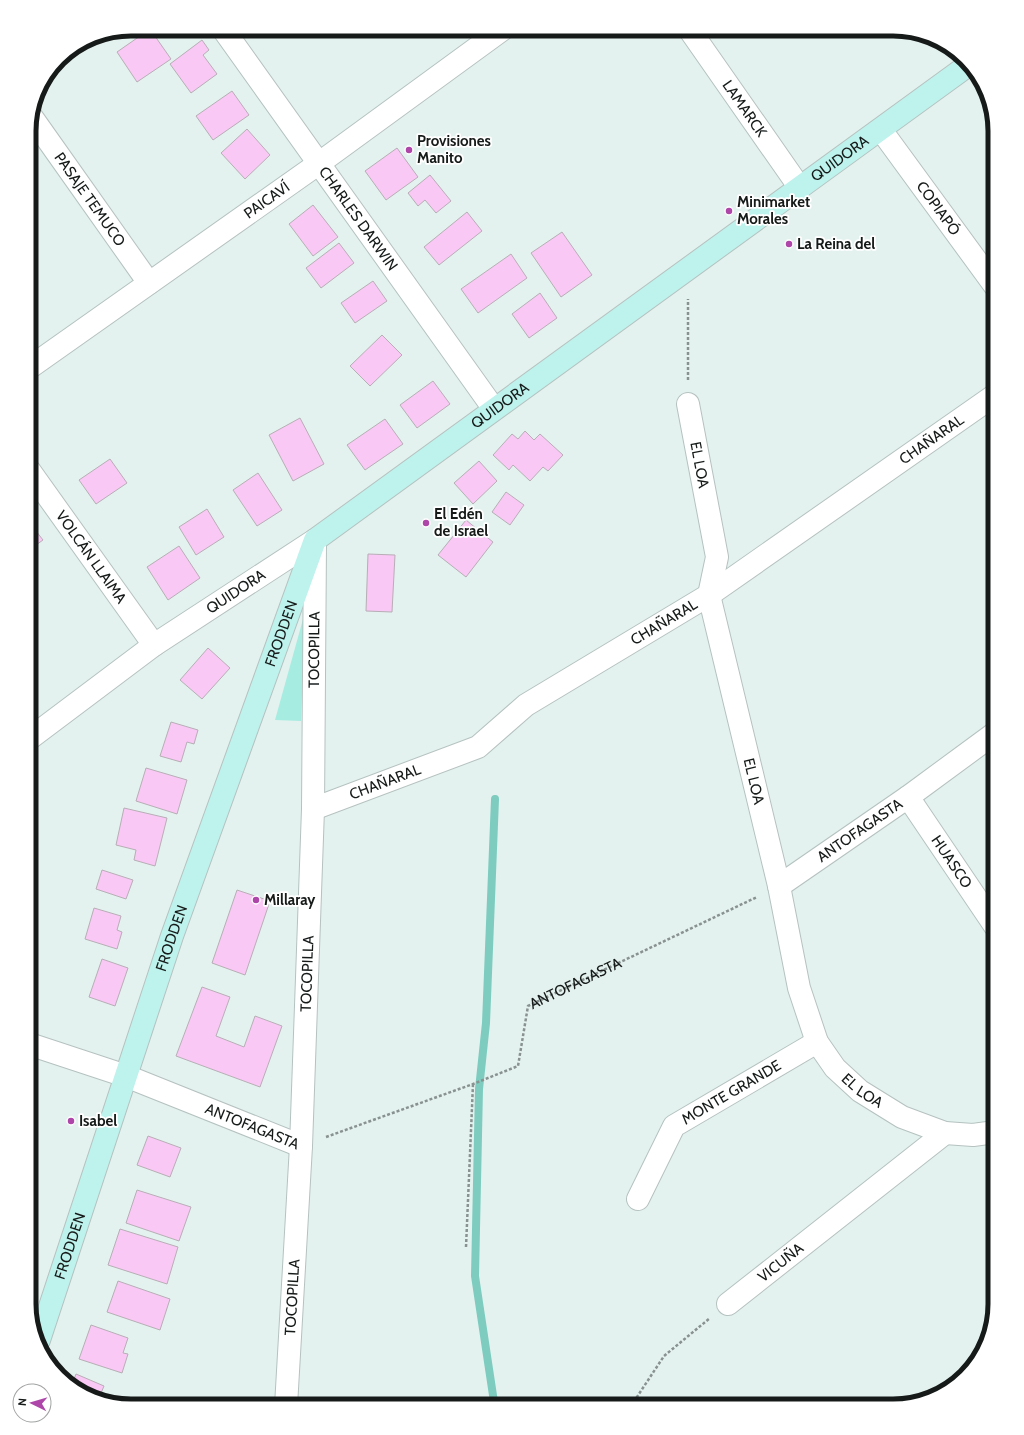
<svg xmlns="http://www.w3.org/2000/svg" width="1024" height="1435" viewBox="0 0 1024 1435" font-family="Cabin,sans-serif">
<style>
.green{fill:#a7ece1}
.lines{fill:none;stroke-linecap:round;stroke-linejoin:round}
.stream{stroke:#7dccbf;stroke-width:8}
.building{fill:#f9c8f4;stroke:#b7aeb6}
.street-casing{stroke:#b5c2c0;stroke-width:24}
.secondary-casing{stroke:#b5c2c0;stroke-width:24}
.path{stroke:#889290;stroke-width:2.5;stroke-dasharray:3 2;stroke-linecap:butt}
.street{stroke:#fff;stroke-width:22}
.secondary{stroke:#bef2ec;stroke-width:22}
.poi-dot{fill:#ae46aa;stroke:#fff;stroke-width:1.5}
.labels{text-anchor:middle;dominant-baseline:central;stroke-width:3.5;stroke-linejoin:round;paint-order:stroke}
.street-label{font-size:15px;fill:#161b1a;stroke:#fff}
.poi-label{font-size:15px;font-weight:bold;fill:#161b1a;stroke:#fff;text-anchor:start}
.rim{fill:none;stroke:#161b1a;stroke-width:5}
</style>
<rect width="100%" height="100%" fill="#e4f2ef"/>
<path class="green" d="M305,612L301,721L275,720Z"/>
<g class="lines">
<path class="stream" d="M495,799L486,1023L479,1089L475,1276L494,1402L497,1406"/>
</g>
<g class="building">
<path d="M150,29L171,59L137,82L117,52Z"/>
<path d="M202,40L209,50L203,55L217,74L191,93L170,64Z"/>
<path d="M232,91L249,115L213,140L196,116Z"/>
<path d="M247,129L270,155L245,179L221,153Z"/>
<path d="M397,148L418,177L386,200L365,171Z"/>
<path d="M430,175L451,201L436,213L425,200L418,206L408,193Z"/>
<path d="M313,205L338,237L313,256L289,224Z"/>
<path d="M467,212L482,231L439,265L424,247Z"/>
<path d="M562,232L592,275L561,297L531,253Z"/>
<path d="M339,243L354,263L321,288L306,268Z"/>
<path d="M511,254L527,278L478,313L461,289Z"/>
<path d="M373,281L387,301L355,323L341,303Z"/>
<path d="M540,293L557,318L529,338L512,314Z"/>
<path d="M382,335L402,355L370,386L350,366Z"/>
<path d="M433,381L450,404L417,428L400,405Z"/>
<path d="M300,418L324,464L293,481L269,435Z"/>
<path d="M385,419L403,444L365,470L347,445Z"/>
<path d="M525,431L534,440L540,434L563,455L548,471L543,467L530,481L513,465L509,470L493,455L512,434L518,439Z"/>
<path d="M110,459L127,483L96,504L79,480Z"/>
<path d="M479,461L497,481L473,504L454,483Z"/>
<path d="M258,473L282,510L257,526L233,490Z"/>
<path d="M506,492L524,505L510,525L492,512Z"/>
<path d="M207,509L224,537L196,555L179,527Z"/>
<path d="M466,520L493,542L466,577L438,555Z"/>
<path d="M29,522L43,540L29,550Z"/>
<path d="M179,546L200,578L168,600L147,567Z"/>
<path d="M368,554L395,555L392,612L366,611Z"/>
<path d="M208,648L230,668L202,699L180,680Z"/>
<path d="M171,722L198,730L194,744L187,742L181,762L160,756Z"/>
<path d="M146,768L187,780L177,814L136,801Z"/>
<path d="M124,808L167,818L155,866L134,860L136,850L116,845Z"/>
<path d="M102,870L133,880L126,899L96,889Z"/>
<path d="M237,890L270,901L245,975L212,963Z"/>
<path d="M94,908L121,916L117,930L122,932L117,949L85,939Z"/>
<path d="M102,959L128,968L115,1006L89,997Z"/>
<path d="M202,987L230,997L216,1036L244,1047L255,1016L282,1026L260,1087L176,1056Z"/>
<path d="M148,1136L181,1148L170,1177L137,1165Z"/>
<path d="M137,1190L191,1207L179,1241L126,1223Z"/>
<path d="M120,1229L178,1247L167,1284L108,1265Z"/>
<path d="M118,1281L170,1299L160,1330L107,1312Z"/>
<path d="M91,1325L128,1338L123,1353L128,1354L122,1373L79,1359Z"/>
<path d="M76,1374L104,1386L99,1398L80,1392L72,1384Z"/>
</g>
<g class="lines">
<g class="street-casing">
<g id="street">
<path id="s2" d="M223,29L494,409"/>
<path id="s3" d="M689,29L800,188"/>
<path id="s4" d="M31,116L149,283"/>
<path id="s5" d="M881,130L995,286"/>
<path id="s6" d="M29,368L318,164L503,29"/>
<path id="s7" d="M688,404L717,557L709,595L779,886L799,988L817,1042L835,1068L860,1091L902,1117L945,1133L973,1135L995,1132"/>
<path id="s8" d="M29,470L154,645"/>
<path id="s9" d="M29,739L154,645L315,540"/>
<path id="s10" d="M908,797L995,926"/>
<path id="s11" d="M313,809L478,747L526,705L709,595L995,395"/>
<path id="s12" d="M779,886L908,797L995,733"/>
<path id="s13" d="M29,1044L126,1076L301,1146"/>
<path id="s14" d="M638,1199L674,1126L817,1042"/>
<path id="s15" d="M728,1304L945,1133"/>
<path id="s16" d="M286,1406L301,1146L313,809L315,544"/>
</g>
</g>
<g class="secondary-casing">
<g id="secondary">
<path id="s17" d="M39,1340L172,936L315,540L967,66"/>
</g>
</g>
<g class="path">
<path d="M688,380V299"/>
<path id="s1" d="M326,1137L473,1084L518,1066L528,1006L757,897"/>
<path d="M466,1247L473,1084"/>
<path d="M631,1406L664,1356L710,1318"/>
</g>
<use href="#street" class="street"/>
<use href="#secondary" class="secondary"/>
</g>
<g class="poi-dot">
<circle cx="409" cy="150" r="4"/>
<circle cx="729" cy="211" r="4"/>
<circle cx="789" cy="244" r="4"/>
<circle cx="426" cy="523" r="4"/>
<circle cx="256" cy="900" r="4"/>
<circle cx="71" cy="1121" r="4"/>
</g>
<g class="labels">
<g class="street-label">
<text stroke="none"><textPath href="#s3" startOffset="97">LAMARCK</textPath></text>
<text stroke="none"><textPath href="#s17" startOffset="1495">QUIDORA</textPath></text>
<text stroke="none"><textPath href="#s4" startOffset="102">PASAJE TEMUCO</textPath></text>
<text stroke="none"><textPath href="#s6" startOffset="291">PAICAVÍ</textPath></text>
<text stroke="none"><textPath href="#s5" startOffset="97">COPIAPÓ</textPath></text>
<text stroke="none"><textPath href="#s2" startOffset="233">CHARLES DARWIN</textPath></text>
<text stroke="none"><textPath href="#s17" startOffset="1075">QUIDORA</textPath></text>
<text stroke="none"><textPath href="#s11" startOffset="725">CHAÑARAL</textPath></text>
<text stroke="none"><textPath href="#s7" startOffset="62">EL LOA</textPath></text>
<text stroke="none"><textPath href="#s8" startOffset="107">VOLCÁN LLAIMA</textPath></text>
<text stroke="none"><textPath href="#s9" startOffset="254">QUIDORA</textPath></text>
<text stroke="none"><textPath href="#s11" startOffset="401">CHAÑARAL</textPath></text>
<text stroke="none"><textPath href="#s17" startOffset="747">FRODDEN</textPath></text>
<text stroke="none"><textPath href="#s16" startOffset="757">TOCOPILLA</textPath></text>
<text stroke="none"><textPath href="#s11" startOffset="77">CHAÑARAL</textPath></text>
<text stroke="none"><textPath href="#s7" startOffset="386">EL LOA</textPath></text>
<text stroke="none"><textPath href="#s12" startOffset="98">ANTOFAGASTA</textPath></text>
<text stroke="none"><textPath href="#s10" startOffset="78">HUASCO</textPath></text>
<text stroke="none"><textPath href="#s17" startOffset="423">FRODDEN</textPath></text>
<text stroke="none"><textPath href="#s16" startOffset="433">TOCOPILLA</textPath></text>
<text stroke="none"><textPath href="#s1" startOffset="318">ANTOFAGASTA</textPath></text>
<text stroke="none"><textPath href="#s7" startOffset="722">EL LOA</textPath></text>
<text stroke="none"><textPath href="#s14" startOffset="148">MONTE GRANDE</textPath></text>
<text stroke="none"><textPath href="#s13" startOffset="238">ANTOFAGASTA</textPath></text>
<text stroke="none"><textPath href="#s17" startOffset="99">FRODDEN</textPath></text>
<text stroke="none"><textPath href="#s15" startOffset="67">VICUÑA</textPath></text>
<text stroke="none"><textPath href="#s16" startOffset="109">TOCOPILLA</textPath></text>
</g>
<g class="poi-label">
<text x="417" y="141">Provisiones<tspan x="417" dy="17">Manito</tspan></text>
<text x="737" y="202">Minimarket<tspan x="737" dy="17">Morales</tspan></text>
<text x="797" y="244">La Reina del</text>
<text x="434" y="514">El Edén<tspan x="434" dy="17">de Israel</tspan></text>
<text x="264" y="900">Millaray</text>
<text x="79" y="1121">Isabel</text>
</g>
</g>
<path d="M0 0H1024V1435H0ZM131 36H893A95 95 0 0 1 988 131V1304A95 95 0 0 1 893 1399H131A95 95 0 0 1 36 1304V131A95 95 0 0 1 131 36Z" fill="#fff" fill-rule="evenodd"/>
<path class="rim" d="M131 36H893A95 95 0 0 1 988 131V1304A95 95 0 0 1 893 1399H131A95 95 0 0 1 36 1304V131A95 95 0 0 1 131 36Z"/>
<g transform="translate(32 1403) rotate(275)"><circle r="19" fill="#ffffff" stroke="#a2a4a3"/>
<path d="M0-3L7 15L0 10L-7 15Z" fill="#ae46aa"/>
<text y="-6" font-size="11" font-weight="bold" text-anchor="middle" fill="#161b1a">N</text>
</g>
</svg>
